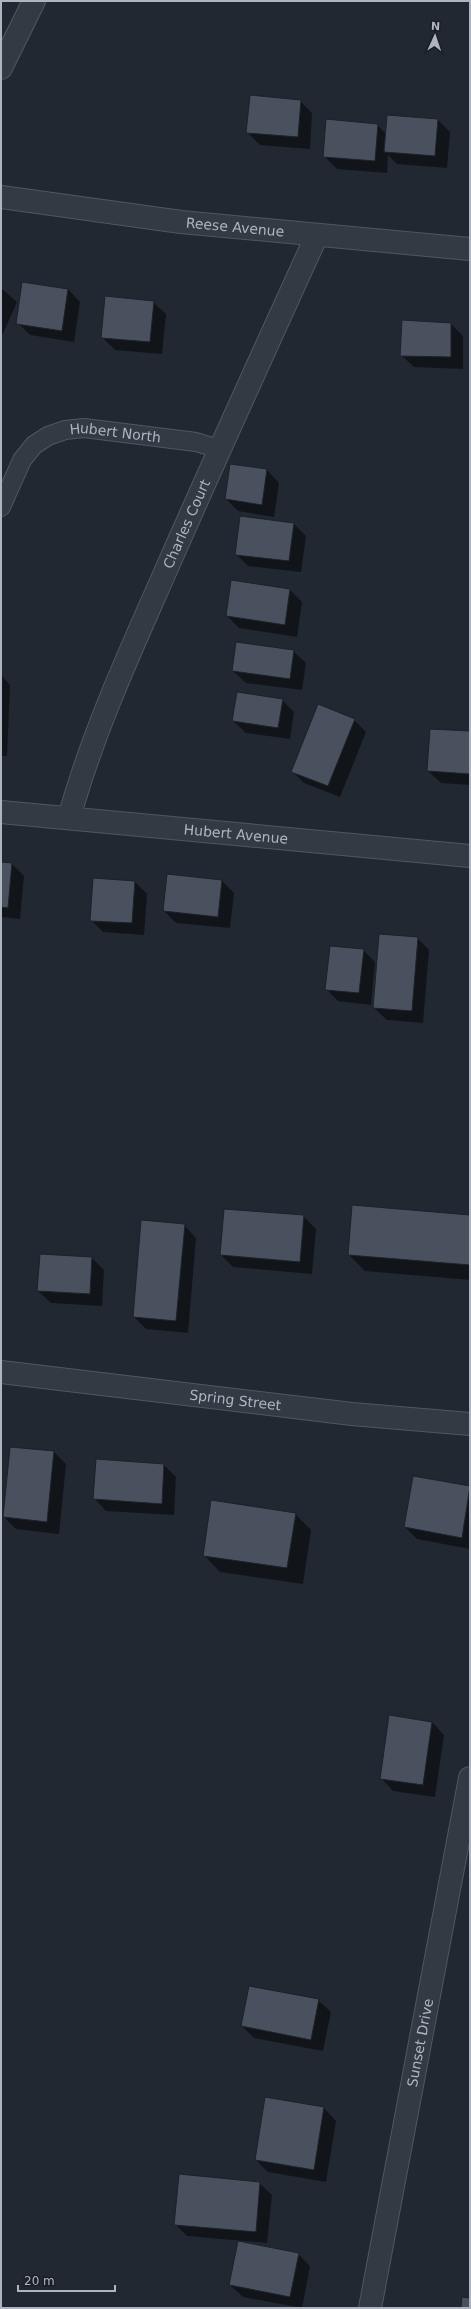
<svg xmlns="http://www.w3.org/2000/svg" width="471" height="2309" viewBox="0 0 471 2309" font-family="'DejaVu Sans',sans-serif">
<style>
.shadow{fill:#0007}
.building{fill:#49515e;stroke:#1c212a}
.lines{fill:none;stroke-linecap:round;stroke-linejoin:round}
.lane-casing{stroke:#515761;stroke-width:20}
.street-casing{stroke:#515761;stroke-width:24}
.lane{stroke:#343a43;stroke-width:18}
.street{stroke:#343a43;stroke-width:22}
.labels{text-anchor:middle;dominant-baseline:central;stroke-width:3.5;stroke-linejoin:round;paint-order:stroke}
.street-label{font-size:14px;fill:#aeb4c0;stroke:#1a1f27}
</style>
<rect width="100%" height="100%" fill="#212832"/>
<g class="shadow">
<path d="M300,101L312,113L310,149L260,145L247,132Z"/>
<path d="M438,120L450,132L447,168L397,164L388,155L387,173L337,169L324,156L377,125L386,134Z"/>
<path d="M1,288L17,302L1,338Z"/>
<path d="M68,289L80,302L74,342L30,335L18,323Z"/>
<path d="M153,302L166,314L162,354L115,350L103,338Z"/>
<path d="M451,324L463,336V369L414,367L401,355Z"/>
<path d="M231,465L267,470L279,483L274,517L238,511L226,499Z"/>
<path d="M293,523L306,536L301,572L248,566L236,554Z"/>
<path d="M232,581L290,590L302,602L297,637L239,628L227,616Z"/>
<path d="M293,651L306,663L302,690L246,683L233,671Z"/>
<path d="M1,675L10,685L7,756H1Z"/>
<path d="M282,700L294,712L290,739L246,733L233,721Z"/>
<path d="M354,720L366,732L340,797L304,783L292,771Z"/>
<path d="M470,732V785L441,783L428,771Z"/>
<path d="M1,863L12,864L24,876L20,919L1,917Z"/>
<path d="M221,880L234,893L230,928L176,923L164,911Z"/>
<path d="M135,882L147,894L144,935L103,932L91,920Z"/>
<path d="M417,938L429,950L423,1023L387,1020L374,1008Z"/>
<path d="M363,950L375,962L371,1005L338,1001L326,989Z"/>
<path d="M303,1216L316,1229L312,1274L233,1267L221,1255Z"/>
<path d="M470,1216V1280L365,1271L349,1255Z"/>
<path d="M184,1225L196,1238L188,1333L146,1329L134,1317Z"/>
<path d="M41,1255L92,1258L104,1270L102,1306L51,1303L38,1291Z"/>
<path d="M11,1448L54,1452L66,1464L59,1534L16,1529L4,1517Z"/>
<path d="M164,1465L176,1477L174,1515L106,1511L94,1498Z"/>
<path d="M414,1477L470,1487V1549L417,1539L405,1527Z"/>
<path d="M295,1514L311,1530L303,1584L220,1572L204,1555Z"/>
<path d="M432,1722L444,1735L435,1797L393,1791L381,1778Z"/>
<path d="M318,2000L331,2012L323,2051L254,2038L242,2026Z"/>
<path d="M266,2098L324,2108L336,2121L326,2182L268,2172L256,2160Z"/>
<path d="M259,2183L272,2195L267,2243L187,2236L175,2224Z"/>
<path d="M298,2254L310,2266L302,2308L243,2297L230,2285Z"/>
</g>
<g class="building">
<path d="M250,95L301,100L298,137L246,133Z"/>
<path d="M387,115L438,119L435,156L384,152Z"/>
<path d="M326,119L378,124L375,161L323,157Z"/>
<path d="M22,282L68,289L62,331L16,324Z"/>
<path d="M105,296L154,301L150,342L101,338Z"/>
<path d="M402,320L451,323V357L400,356Z"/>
<path d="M230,464L267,469L262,505L225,499Z"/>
<path d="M240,516L294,523L289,561L235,555Z"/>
<path d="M231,580L290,589L285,625L226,616Z"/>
<path d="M236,642L294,650L290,679L232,671Z"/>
<path d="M237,692L283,699L278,728L232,721Z"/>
<path d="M318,704L355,719L328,786L291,772Z"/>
<path d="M430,729L470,731V774L427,771Z"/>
<path d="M1,862L12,863L8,908L1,907Z"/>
<path d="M167,874L222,880L218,917L163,911Z"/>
<path d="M93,878L135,881L132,923L90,921Z"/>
<path d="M379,934L418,937L412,1011L373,1008Z"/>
<path d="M330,946L364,949L359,993L325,990Z"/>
<path d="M352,1205L470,1215V1265L348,1255Z"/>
<path d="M224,1209L304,1215L300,1262L220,1255Z"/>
<path d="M141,1220L185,1224L176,1321L133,1317Z"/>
<path d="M40,1254L92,1257L90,1294L37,1291Z"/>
<path d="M10,1447L54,1451L47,1522L3,1517Z"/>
<path d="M96,1459L164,1464L162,1504L93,1499Z"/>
<path d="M413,1476L470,1486L462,1538L404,1527Z"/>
<path d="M211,1500L296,1513L287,1568L203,1556Z"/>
<path d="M389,1715L432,1722L423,1785L380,1779Z"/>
<path d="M249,1986L319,1999L311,2040L241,2026Z"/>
<path d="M265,2097L324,2107L314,2170L255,2160Z"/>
<path d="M179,2174L260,2182L256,2232L174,2225Z"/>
<path d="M238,2241L299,2253L290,2297L229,2285Z"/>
<path d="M462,2297L470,2298V2308H461Z"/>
</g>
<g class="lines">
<g class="lane-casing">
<g id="lane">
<path id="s1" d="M1,507L22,460L34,445L48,436L65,430L84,428L196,442L219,449"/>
</g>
</g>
<g class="street-casing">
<g id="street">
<path d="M1,68L34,1"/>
<path id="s2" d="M1,197L181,222L470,249"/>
<path id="s3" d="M1,812L470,856"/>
<path id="s4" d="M69,818C92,735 128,656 163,577C213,463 265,349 317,235"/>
<path id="s5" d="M1,1372L352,1414L470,1424"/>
<path id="s6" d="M370,2308L470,1778"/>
</g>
</g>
<use href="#lane" class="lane"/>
<use href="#street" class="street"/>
</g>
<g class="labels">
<g class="street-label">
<text stroke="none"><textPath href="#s2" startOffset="236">Reese Avenue</textPath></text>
<text stroke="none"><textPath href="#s1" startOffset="156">Hubert North</textPath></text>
<text stroke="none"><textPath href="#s4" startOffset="317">Charles Court</textPath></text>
<text stroke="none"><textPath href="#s3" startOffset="236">Hubert Avenue</textPath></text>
<text stroke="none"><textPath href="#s5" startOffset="236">Spring Street</textPath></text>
<text stroke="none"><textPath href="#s6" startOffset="270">Sunset Drive</textPath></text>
</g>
</g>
<rect width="471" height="2309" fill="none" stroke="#aeb4c0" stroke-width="4"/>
<g transform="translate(435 36) rotate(3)" stroke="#1a1f27" stroke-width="3" paint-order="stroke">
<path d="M0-3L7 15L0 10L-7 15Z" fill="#aeb4c0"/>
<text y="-6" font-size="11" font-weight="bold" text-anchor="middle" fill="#aeb4c0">N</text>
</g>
<path d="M18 2285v6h97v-6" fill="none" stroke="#aeb4c0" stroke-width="2"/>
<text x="24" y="2285" font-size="12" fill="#aeb4c0" stroke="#1a1f27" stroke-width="3" paint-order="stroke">20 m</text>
</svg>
